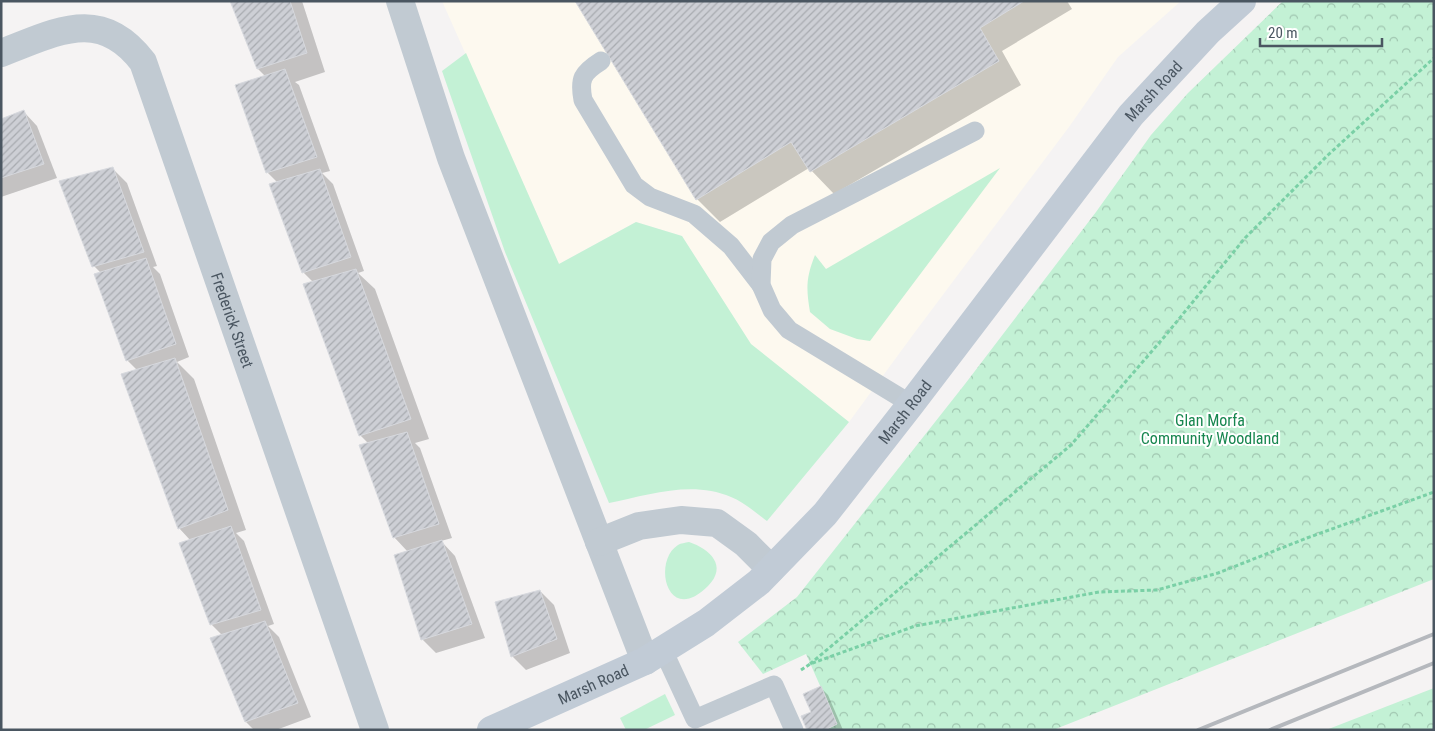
<svg xmlns="http://www.w3.org/2000/svg" width="1435" height="731" viewBox="0 0 1435 731" font-family="'Roboto Condensed',sans-serif">
<style>
.commercial{fill:#fdf9ef}
.green{fill:#c3f1d5}
.park{fill:url(#park-crowns)}
.shadow{fill:#0003}
.building{fill:url(#building-hatch);stroke:#d7d9de}
.lines{fill:none;stroke-linecap:round;stroke-linejoin:round}
.path{stroke:#7ad0a6;stroke-width:3;stroke-dasharray:4 2.5;stroke-linecap:butt}
.lane{stroke:#c1cad2;stroke-width:19}
.street{stroke:#c1cad2;stroke-width:28}
.secondary{stroke:#c1cbd6;stroke-width:28}
.rail{stroke:#b5b8bd;stroke-width:4}
.labels{text-anchor:middle;dominant-baseline:central;stroke-width:4;stroke-linejoin:round;paint-order:stroke}
.street-label{font-size:16px;fill:#4a5661;stroke:#fff}
.park-label{font-size:16px;fill:#17864f;stroke:#fff}
</style>
<defs>
<pattern id="park-crowns" width="20" height="18" patternUnits="userSpaceOnUse" patternTransform="scale(1.25)"><rect width="20" height="18" fill="#c3f1d5"/><path d="M2 6a3 3 0 1 1 6 0M12 15a3 3 0 1 1 6 0" fill="none" stroke="#a0c6b0"/></pattern>
<pattern id="building-hatch" width="6" height="6" patternUnits="userSpaceOnUse" patternTransform="scale(1.25)"><rect width="6" height="6" fill="#cdcfd5"/><path d="M-1 1l2-2M0 6l6-6M5 7l2-2" fill="none" stroke="#a8abb0"/></pattern>
</defs>
<rect width="100%" height="100%" fill="#f5f3f3"/>
<path class="commercial" d="M442,1H1181L1118,57L1069,127L915,332L849,422L751,345L682,236L636,222L559,264Z"/>
<g class="green">
<path d="M466,53L559,264L636,222L682,236L751,344L849,422L767,521C756,513 744,502 731,497C692,480 648,495 609,503L505,252L442,71Z"/>
<path d="M1000,168L870,341L857,339L830,329L810,312C806,288 806,278 815,255L826,269Z"/>
<path d="M689,542C710,549 728,566 708,586C667,627 652,561 678,545C681,543 685,543 689,542Z"/>
<path d="M1434,688V730H1326Z"/>
<path d="M665,694L675,715L644,730H626L620,718Z"/>
</g>
<g class="park">
<path d="M1283,1H1434V579L1053,730H825L837,724L806,654L763,674L738,642L797,597L965,384L1096,212L1151,135L1188,93Z"/>
<path d="M1434,693V730H1332Z"/>
</g>
<g class="shadow">
<path d="M232,1H302L325,72L295,82L299,85L330,171L322,173L333,184L364,271L358,273L375,289L429,439L415,443L420,448L452,538L441,541L455,556L485,638L436,653L422,639L408,552L394,537L369,444L360,435L314,283L303,272L278,183L267,172L266,77L258,69Z"/>
<path d="M576,1H1067L1072,9L1002,51L1021,85L834,194L809,168L720,222L697,199Z"/>
<path d="M24,112L37,126L57,178L1,197V120Z"/>
<path d="M113,169L127,183L157,266L153,267L160,274L189,357L177,362L194,379L246,530L236,533L244,541L274,624L268,626L279,637L311,717L276,730H254L246,722L223,636L211,624L190,540L179,528L137,370L127,360L101,273L94,266Z"/>
<path d="M540,591L554,605L570,653L526,670L512,656Z"/>
<path d="M821,688L828,695L843,730H809L812,713Z"/>
</g>
<g class="building">
<path d="M230,1H290L307,53L257,69Z"/>
<path d="M575,1H1024L980,28L999,61L810,172L791,142L696,200Z"/>
<path d="M285,69L317,157L266,173L235,85Z"/>
<path d="M24,110L44,164L1,178V119Z"/>
<path d="M113,167L144,252L92,267L59,181Z"/>
<path d="M320,169L351,257L302,273L269,184Z"/>
<path d="M146,258L176,344L126,361L94,274Z"/>
<path d="M356,269L411,419L359,436L303,284Z"/>
<path d="M175,358L228,510L178,529L121,374Z"/>
<path d="M407,432L439,524L393,538L359,445Z"/>
<path d="M231,526L261,610L210,625L179,543Z"/>
<path d="M442,540L472,624L421,640L394,555Z"/>
<path d="M540,590L557,639L511,657L495,602Z"/>
<path d="M265,621L298,703L245,722L210,638Z"/>
<path d="M821,686L837,724L825,730H807L801,716L811,712L803,694Z"/>
</g>
<g class="lines">
<g class="path">
<path d="M810,664L1071,445L1165,336L1245,238L1328,155L1434,58"/>
<path d="M801,670L810,664L915,626L1099,592L1157,590L1218,573L1307,538L1434,492"/>
</g>
<g class="lane">
<path d="M601,61C582,73 579,79 583,100L634,185L650,197L694,214L731,246L761,285"/>
<path d="M911,404L789,330L772,310L761,285L762,259L771,242L792,225L975,131"/>
<path d="M663,650L695,719L774,685L794,730"/>
</g>
<g class="street">
<path d="M400,1L451,158L645,661"/>
<path id="s1" d="M1,53C55,33 100,5 143,62L375,730"/>
<path d="M599,542L639,526L681,520L717,523L746,544L771,569"/>
</g>
<path class="secondary" id="s2" d="M491,730L645,661L706,623L759,582L825,514L911,404L1131,115L1208,32L1242,1"/>
<g class="rail">
<path d="M1198,730L1434,634"/>
<path d="M1270,730L1434,663"/>
</g>
</g>
<g class="labels">
<g class="street-label">
<text stroke="none"><textPath href="#s2" startOffset="938">Marsh Road</textPath></text>
<text stroke="none"><textPath href="#s1" startOffset="431">Frederick Street</textPath></text>
<text stroke="none"><textPath href="#s2" startOffset="532">Marsh Road</textPath></text>
<text stroke="none"><textPath href="#s2" startOffset="112">Marsh Road</textPath></text>
</g>
<g class="park-label">
<text x="1210" y="420">Glan Morfa<tspan x="1210" dy="18">Community Woodland</tspan></text>
</g>
</g>
<rect width="1435" height="731" fill="none" stroke="#4a5661" stroke-width="5"/>
<path d="M1260 38v8h122v-8" fill="none" stroke="#4a5661" stroke-width="2.5"/>
<text x="1268" y="38" font-size="15" fill="#4a5661" stroke="#ffffff" stroke-width="4" paint-order="stroke">20 m</text>
</svg>
